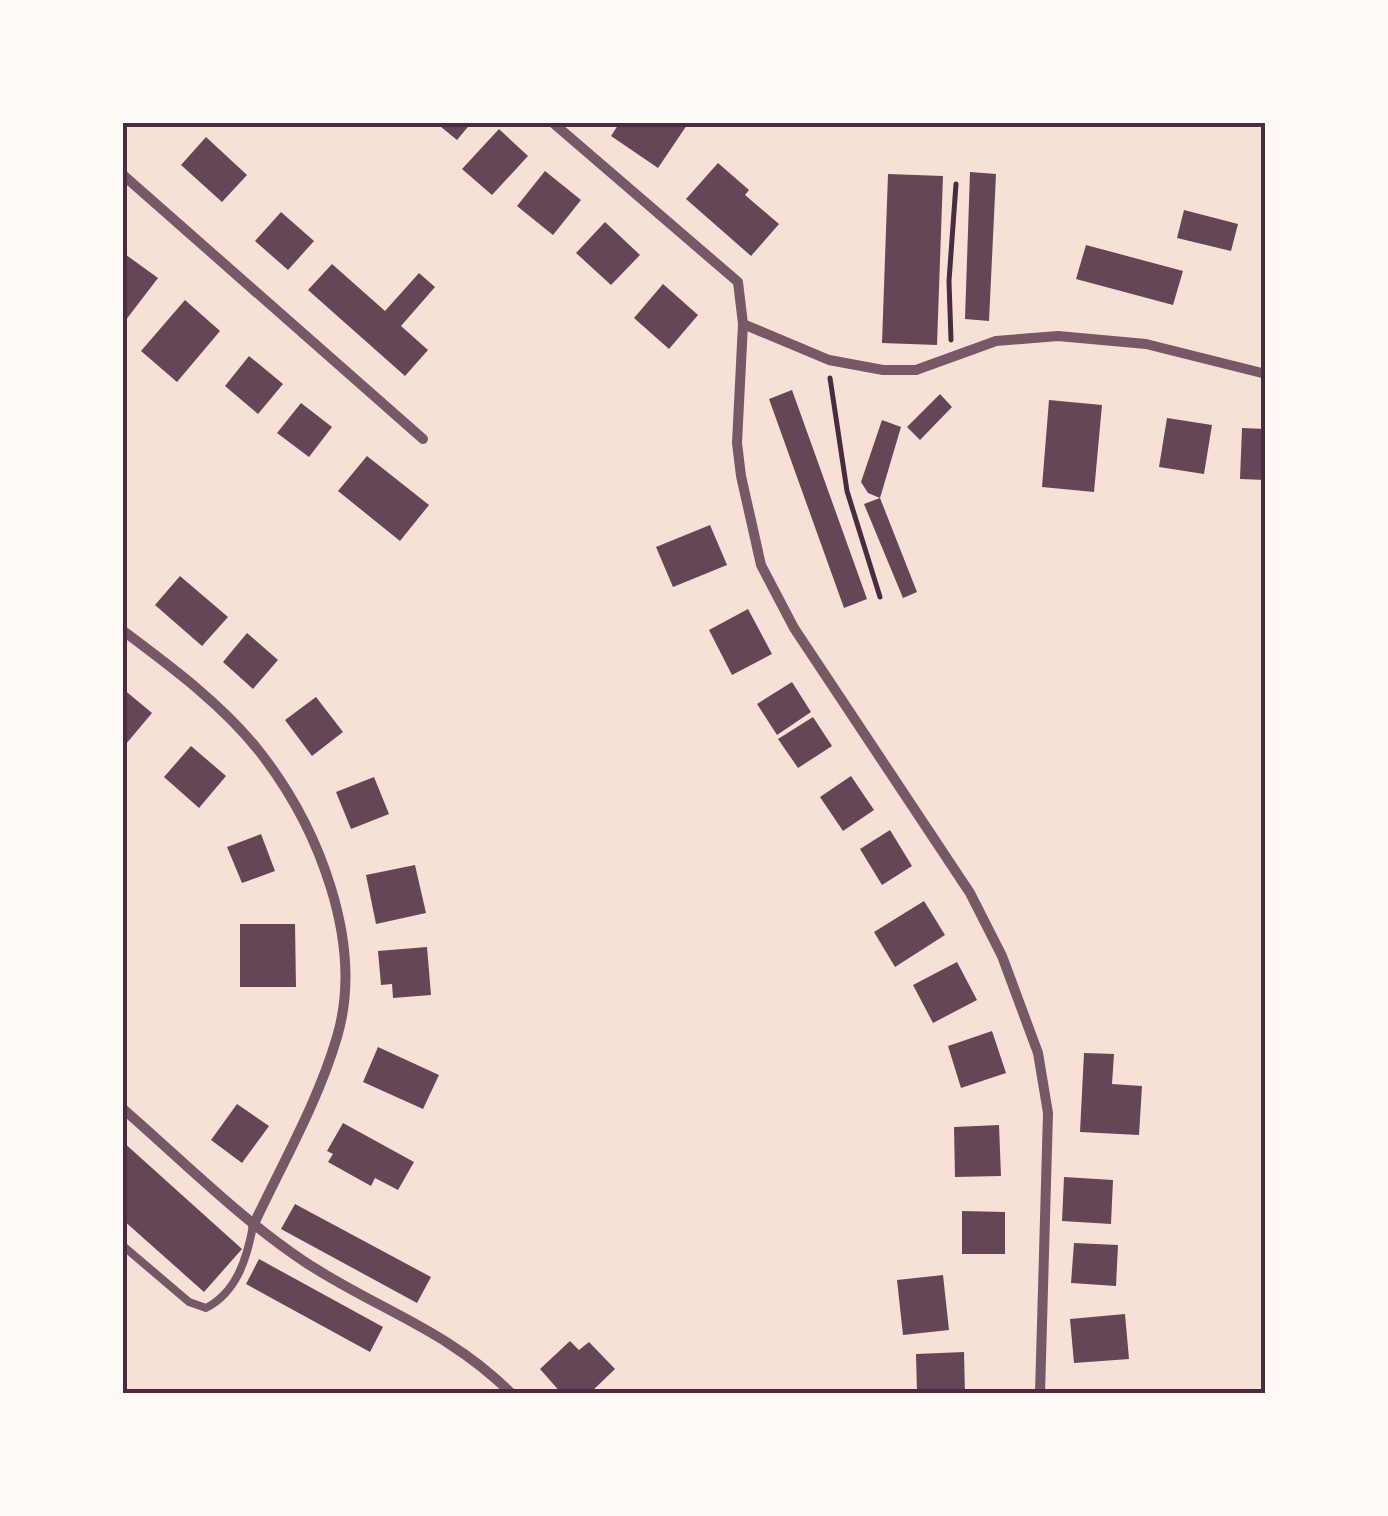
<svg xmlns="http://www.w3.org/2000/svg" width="1388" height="1516" viewBox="0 0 1388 1516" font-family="'IBM Plex Sans',sans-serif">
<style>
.building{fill:#644757}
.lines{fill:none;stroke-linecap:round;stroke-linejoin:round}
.path{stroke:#4a2c40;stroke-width:5}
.service{stroke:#755966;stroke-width:8}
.minor{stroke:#755966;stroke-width:10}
.neatline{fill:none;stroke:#4a2c40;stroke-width:4}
</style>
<rect width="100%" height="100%" fill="#f7e1d7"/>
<g class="building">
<path d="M435,122H472L457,140Z"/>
<path d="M620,122H689L658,168L611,136Z"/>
<path d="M499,129L528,156L492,195L462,169Z"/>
<path d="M206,137L247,175L222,202L181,165Z"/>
<path d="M718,163L749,190L745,195L779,224L751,256L686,199Z"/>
<path d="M545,171L581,200L553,235L517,206Z"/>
<path d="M970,172L996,174L989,321L965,319Z"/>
<path d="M888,174L943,176L937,345L882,343Z"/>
<path d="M1184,210L1238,224L1231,251L1177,238Z"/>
<path d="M281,212L314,241L288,270L255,241Z"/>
<path d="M605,222L640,255L611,285L576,253Z"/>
<path d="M1086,245L1183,271L1173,305L1076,279Z"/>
<path d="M122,252L158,278L122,325Z"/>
<path d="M332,264L385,311L419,273L435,287L401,326L428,350L405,376L308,290Z"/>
<path d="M663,284L698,315L669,349L634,318Z"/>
<path d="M185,300L220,331L177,382L141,351Z"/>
<path d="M249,356L283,384L258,414L225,386Z"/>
<path d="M792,390L867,599L844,608L769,399Z"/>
<path d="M940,394L952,407L920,440L907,427Z"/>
<path d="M1049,400L1102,405L1094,492L1042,487Z"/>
<path d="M301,403L332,427L309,457L277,433Z"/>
<path d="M1167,418L1212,425L1204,474L1159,467Z"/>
<path d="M882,420L901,427L880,498L868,493L861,482Z"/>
<path d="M1242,428L1266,429V480L1240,479Z"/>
<path d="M367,456L429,505L400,541L338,491Z"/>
<path d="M880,498L917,592L903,598L864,504Z"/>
<path d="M710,525L727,565L673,587L656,547Z"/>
<path d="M180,576L228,617L202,646L155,605Z"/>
<path d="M748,609L772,654L732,675L709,630Z"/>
<path d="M247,633L278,660L253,689L223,662Z"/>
<path d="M792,682L811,712L777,735L757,704Z"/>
<path d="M122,688L152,713L126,744L122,741Z"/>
<path d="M316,697L343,732L312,756L285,720Z"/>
<path d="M813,717L832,746L798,768L778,739Z"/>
<path d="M191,746L226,776L199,808L164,777Z"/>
<path d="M851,776L874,810L843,831L820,797Z"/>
<path d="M374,777L389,814L351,829L336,792Z"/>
<path d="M890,830L912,866L882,885L860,849Z"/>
<path d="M261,834L275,871L242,883L227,847Z"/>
<path d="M415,865L426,913L376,924L366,875Z"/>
<path d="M924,901L945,935L895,967L874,932Z"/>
<path d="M240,924H295L296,987H240Z"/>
<path d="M427,947L431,995L393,998L392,984L381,985L378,951Z"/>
<path d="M957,962L977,1000L933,1023L913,985Z"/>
<path d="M992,1031L1006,1073L961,1088L948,1046Z"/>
<path d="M378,1047L439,1075L423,1109L363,1082Z"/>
<path d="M1084,1053L1114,1054L1112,1084L1142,1086L1139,1135L1080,1132Z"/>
<path d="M237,1104L269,1126L242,1163L211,1140Z"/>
<path d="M343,1123L414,1162L398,1190L375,1178L371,1186L328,1162L333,1154L327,1151Z"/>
<path d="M999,1125L1001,1176L955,1177L954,1127Z"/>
<path d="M122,1141L242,1249L204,1292L122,1219Z"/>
<path d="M1064,1177L1113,1180L1111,1224L1062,1221Z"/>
<path d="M295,1204L431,1277L417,1303L281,1229Z"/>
<path d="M962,1211L1005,1212V1254H962Z"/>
<path d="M1074,1243L1118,1245L1116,1286L1071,1283Z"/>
<path d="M259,1259L383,1327L370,1352L246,1284Z"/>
<path d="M943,1275L949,1330L903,1335L897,1280Z"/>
<path d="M1125,1314L1129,1359L1074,1363L1070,1319Z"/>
<path d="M570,1341L579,1350L589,1342L615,1369L589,1394H562L540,1369Z"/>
<path d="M964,1352L965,1394H917L916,1354Z"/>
</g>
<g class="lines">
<g class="path">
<path d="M951,340L949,281L956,184"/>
<path d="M830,378L847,491L880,597"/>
</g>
<path class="service" d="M122,1245L189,1302L206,1308C237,1292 247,1258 253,1226"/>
<g class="minor">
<path d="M552,122L738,282L743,324L737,443L741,476L761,565L794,628L970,893L1002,956L1038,1053L1048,1113L1040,1394"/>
<path d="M122,174L423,439"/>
<path d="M743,324L829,360L883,370H916L996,341L1058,336L1146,344L1266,374"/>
<path d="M122,630C170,666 222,704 259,751C318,826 365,943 337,1037C318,1102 282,1164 253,1226"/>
<path d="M122,1108C182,1160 239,1218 305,1262C378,1310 447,1329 512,1394"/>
</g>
</g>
<rect width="1388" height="1516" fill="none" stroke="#fffaf5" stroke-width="250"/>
<rect x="125" y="125" width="1138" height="1266" class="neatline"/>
</svg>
